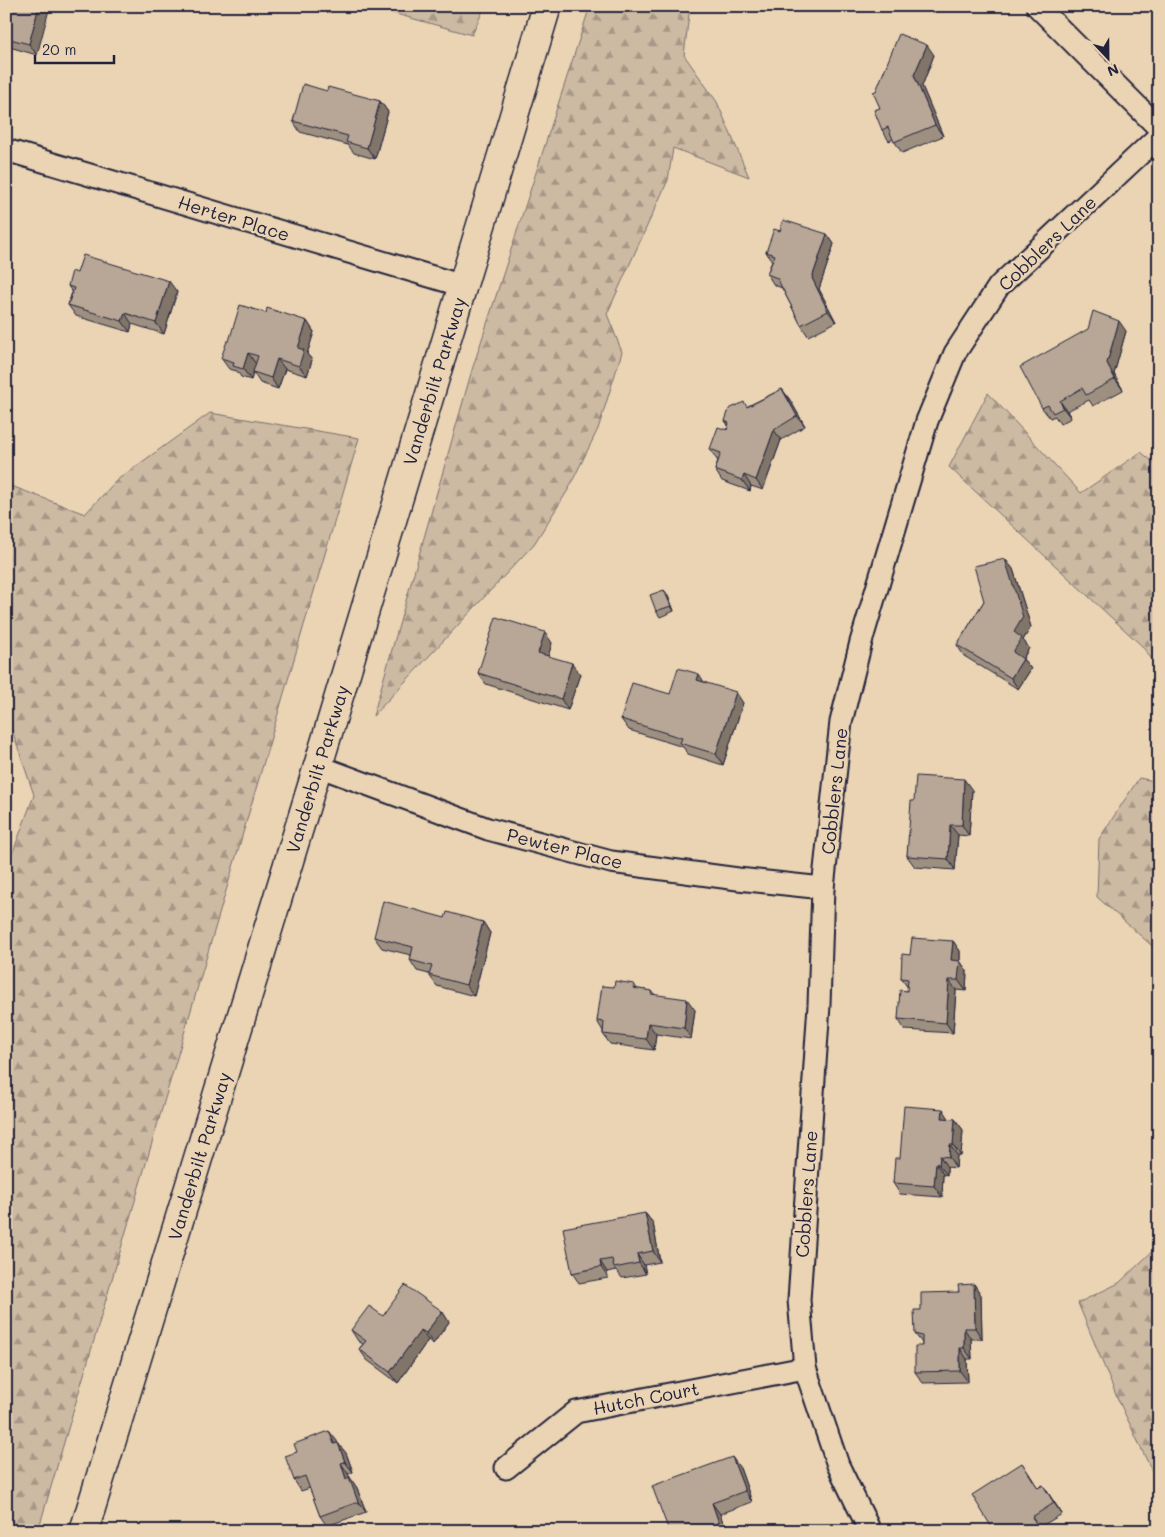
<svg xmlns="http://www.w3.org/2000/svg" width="1165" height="1537" viewBox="0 0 1165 1537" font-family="Mali,sans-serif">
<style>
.forest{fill:url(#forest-firs);stroke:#786e6f}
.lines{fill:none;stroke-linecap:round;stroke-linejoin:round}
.street-casing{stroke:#22223b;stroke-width:25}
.secondary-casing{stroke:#22223b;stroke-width:31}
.street{stroke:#ead4b4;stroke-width:21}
.secondary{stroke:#ead4b4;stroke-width:28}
.wall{fill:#9e9081;stroke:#22223b}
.shaded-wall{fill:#817569;stroke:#22223b}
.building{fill:#b8a796;stroke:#22223b}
.labels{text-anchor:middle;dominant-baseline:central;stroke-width:4.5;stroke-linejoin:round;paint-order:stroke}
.street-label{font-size:18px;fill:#22223b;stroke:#ead4b4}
</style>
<defs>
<pattern id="forest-firs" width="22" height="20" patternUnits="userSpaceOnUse" patternTransform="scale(1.25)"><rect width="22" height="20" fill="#cdbaa3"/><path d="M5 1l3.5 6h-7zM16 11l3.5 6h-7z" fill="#a69786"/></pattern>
</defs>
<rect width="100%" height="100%" fill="#ead4b4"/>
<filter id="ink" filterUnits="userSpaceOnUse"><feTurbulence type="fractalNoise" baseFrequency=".02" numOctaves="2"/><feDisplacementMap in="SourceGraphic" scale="10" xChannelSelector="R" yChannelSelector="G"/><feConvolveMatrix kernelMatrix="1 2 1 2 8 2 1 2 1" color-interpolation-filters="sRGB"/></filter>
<g filter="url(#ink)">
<g class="forest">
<path d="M367,6H485L472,35Z"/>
<path d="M590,6H690L684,55L717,102L749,177L673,148L668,180L607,314L622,352L598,429L568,490L534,544L373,716L472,370Z"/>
<path d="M988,393L1081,493L1141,452L1159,467V669L1142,646L949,467Z"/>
<path d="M210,413L359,438L38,1531H24L6,1515V855L13,852L34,795L8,718H6V484L85,514L117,480Z"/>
<path d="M1139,778L1159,782V952L1097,897L1099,839Z"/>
<path d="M1159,1245V1486L1116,1395L1078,1303L1119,1283Z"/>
</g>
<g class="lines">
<g class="street-casing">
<g id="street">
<path d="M1037,6L1159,128"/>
<path d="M6,150L463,286"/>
<path d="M318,766L488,829L611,862L738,879L823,888"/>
<path d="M506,1468L576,1412L805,1368"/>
<path d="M870,1531L838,1465L805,1368L799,1300L819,1005L823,888L841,722L861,642L927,421L955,353L999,286L1159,136"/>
</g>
</g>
<g class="secondary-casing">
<path id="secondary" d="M84,1531L318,766L547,6"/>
</g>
<use href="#street" class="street"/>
<use href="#secondary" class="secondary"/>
</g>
<g class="wall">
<path d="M6,6L37,55L6,46Z"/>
<path d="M765,6H782L768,10Z"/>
<path d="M934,55L922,86L943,136L902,153L893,139L889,141L882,130L880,108L876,91Z"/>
<path d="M327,91L380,101L388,112L375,159L354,153L348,145L300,132L293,121Z"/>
<path d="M780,231L827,234L834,244L819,289L836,322L808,336L801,325L782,288L774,285L767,274L772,261L766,252Z"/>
<path d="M77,273L177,292L164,334L132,324L130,332L76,316L68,305L72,292L68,286Z"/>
<path d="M266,313L307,321L314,332L307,354L312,360L307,376L285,369L278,389L260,383L253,372L251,380L241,377L237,371L229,369L221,358Z"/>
<path d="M1126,331L1114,374L1123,390L1093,406L1089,400L1067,411L1071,418L1060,424L1055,416L1050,418L1042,408Z"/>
<path d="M782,389L790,400L805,426L781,440L763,490L751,486L750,491L722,481L715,470L718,460H717L710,449L727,430L728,425L725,421L748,406Z"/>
<path d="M1005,559L1013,569L1031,627L1023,640L1029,648L1023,659L1031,669L1018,689L964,656L957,645L984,601Z"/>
<path d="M668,595L674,611L660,617L656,611Z"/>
<path d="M552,643L548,656L580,674L568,710L486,684L478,673Z"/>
<path d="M704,682L743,703L723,765L688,754L683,747L629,730L621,719L670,694Z"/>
<path d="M972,790L969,836L958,835L955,870L915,867L907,856L914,801Z"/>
<path d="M445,918L483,922L490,933L474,996L437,986L429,975V974L417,971L410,960L411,955L382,948L374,937Z"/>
<path d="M953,941L960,951V961L967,971L966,991L956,990L953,1033L905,1030L898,1019L907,991L908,988L901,978L910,955Z"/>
<path d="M634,984L637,989L652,991L655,995L695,1010L691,1039L656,1034L654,1050L610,1044L603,1034V1031L597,1021L614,987Z"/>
<path d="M950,1119H955L963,1130L961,1156L957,1155L956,1168L947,1167V1175L943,1174L942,1197L900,1194L893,1183L900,1158Z"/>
<path d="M645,1213L653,1223L660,1262L644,1265L646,1274L622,1278L616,1270L607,1272L608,1278L579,1283L572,1273Z"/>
<path d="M974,1284L981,1295L982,1339H971L972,1359H967L968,1382L923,1383L915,1372L922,1346V1343L915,1334L921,1310Z"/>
<path d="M442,1311L449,1322L433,1344L428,1340L398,1383L367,1360L359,1349L363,1344L358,1341L351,1330L383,1316Z"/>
<path d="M329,1431L337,1443L346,1453L353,1472L348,1474L350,1478L357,1488L366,1512L327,1526L320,1516L310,1488L301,1491L294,1480L297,1452Z"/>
<path d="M1022,1463L1038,1488L1043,1485L1062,1514L1040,1527L1042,1531H994Z"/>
<path d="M740,1468L752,1502L720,1514L726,1531H669Z"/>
</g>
<g class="shaded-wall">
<path d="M39,6H50L37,55L29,44Z"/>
<path d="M927,45L934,55L922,86L943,136L935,125L914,75Z"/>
<path d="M380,101L388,112L375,159L367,148Z"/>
<path d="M827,234L834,244L819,289L836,322L828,311L812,278Z"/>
<path d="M169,281L177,292L164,334L156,323Z"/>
<path d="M125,313L132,324L130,332L122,321Z"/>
<path d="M307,321L314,332L307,354L312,360L307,376L299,366L298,348Z"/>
<path d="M1119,321L1126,331L1114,374L1123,390L1115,379L1107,363Z"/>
<path d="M248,353L256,364L251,380L243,369Z"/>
<path d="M277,359L285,369L278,389L271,378Z"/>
<path d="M782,389L790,400L805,426L797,416Z"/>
<path d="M1060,401L1067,411L1071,418L1063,408Z"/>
<path d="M774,430L781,440L763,490L756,480Z"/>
<path d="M744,475L751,486L750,491L742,480Z"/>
<path d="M1005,559L1013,569L1031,627L1023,640L1029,648L1020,663L1013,652L1014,632Z"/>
<path d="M664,590L668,595L674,611L671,606Z"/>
<path d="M545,632L552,643L546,664L538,653Z"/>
<path d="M1023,659L1031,669L1018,689L1011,678Z"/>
<path d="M572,663L580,674L568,710L561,699Z"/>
<path d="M699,674L706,685L697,680Z"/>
<path d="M736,692L743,703L723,765L716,754Z"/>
<path d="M964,779L972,790L969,836L962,825Z"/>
<path d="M950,825L958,835L955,870L948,859Z"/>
<path d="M483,922L490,933L474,996L466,985Z"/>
<path d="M953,941L960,951V961L967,971L966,991L958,980L951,960Z"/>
<path d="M949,980L956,990L953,1033L946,1023Z"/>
<path d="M687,999L695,1010L691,1039L684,1028Z"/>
<path d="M648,1023L656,1034L654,1050L646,1039Z"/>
<path d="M943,1109L950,1120L942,1118Z"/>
<path d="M955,1119L963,1130L961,1156L953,1145Z"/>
<path d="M950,1145L957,1155L956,1168L949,1157Z"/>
<path d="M940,1156L947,1167V1175L939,1165Z"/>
<path d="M936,1163L943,1174L942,1197L934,1186Z"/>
<path d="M645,1213L653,1223L660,1262L653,1251Z"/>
<path d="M637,1254L644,1265L646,1274L639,1263Z"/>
<path d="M600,1261L607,1272L608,1278L601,1267Z"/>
<path d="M974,1284L981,1295L982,1339L975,1328Z"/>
<path d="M442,1311L449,1322L433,1344L426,1333Z"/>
<path d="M964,1328L971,1339L972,1359L964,1348Z"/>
<path d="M421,1330L428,1340L398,1383L390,1372Z"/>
<path d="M960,1348L967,1359L968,1382L960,1371Z"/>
<path d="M329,1431L337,1441L342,1455L334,1444Z"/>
<path d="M338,1443L346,1453L353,1472L345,1462Z"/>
<path d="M732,1457L740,1468L752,1502L745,1491Z"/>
<path d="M341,1463L357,1488L366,1512L358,1502L346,1479Z"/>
<path d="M1043,1485L1050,1496L1062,1514L1054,1503Z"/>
<path d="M712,1503L720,1514L726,1531H725L719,1523Z"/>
</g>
<g class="building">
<path d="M6,6H39L29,44L6,38Z"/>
<path d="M899,34L927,45L914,75L935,125L894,142L888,127L882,130L874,110L880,108L873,92L876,91Z"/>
<path d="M303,84L327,91L328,87L380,101L367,148L346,142L348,136L293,121Z"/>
<path d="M783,220L827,234L812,278L828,311L801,325L777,278L767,274L775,255L766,252L774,229L780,231Z"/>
<path d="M83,255L169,281L156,323L125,313L122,321L68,305L74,288L68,286L72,271L77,273Z"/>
<path d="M240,305L266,313L267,308L307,321L298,348L304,350L299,366L277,359L271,378L253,372L258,356L248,353L243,369L233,366L234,362L221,358L227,341H229Z"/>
<path d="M1093,311L1119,321L1107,363L1115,379L1086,395L1082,388L1060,401L1063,408L1053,413L1048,405L1042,408L1020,367L1088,329Z"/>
<path d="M782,389L797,416L774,430L756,480L744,475L742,480L715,470L721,453L710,449L718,427L727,430L729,423L725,421L729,409L744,402L747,407Z"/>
<path d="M1005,559L1023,617L1014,632L1022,638L1013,652L1023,659L1011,678L957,645L984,601L974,566Z"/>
<path d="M664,590L671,606L656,611L650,595Z"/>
<path d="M496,617L545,632L538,653L572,663L561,699L478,673Z"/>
<path d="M678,668L699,674L697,680L736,692L716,754L680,743L682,738L621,719L632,683L670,694Z"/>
<path d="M916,776L964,779L962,825H950L948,859L907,856L911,801H914Z"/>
<path d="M383,901L445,918L447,912L483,922L466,985L429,975L432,966L410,960L413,947L374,937Z"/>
<path d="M912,938L953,941L951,960L960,961L958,980H949L946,1023L898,1019L900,990L907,991L908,979L901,978L902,954L910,955Z"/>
<path d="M615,981L634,984L633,988L652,991L651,994L687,999L684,1028L648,1023L646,1039L603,1034L604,1022L597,1021L602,986L614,987Z"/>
<path d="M904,1106L943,1109L942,1118L955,1119L953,1145H950L949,1157L940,1156L939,1165L936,1163L934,1186L893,1183L895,1158H900Z"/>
<path d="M645,1213L653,1251L637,1254L639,1263L614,1268L612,1259L600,1261L601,1267L572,1273L563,1228Z"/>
<path d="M974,1284L975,1328H964V1348H960V1371L915,1372V1346H922V1336L915,1334L914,1310H921V1293L959,1292L958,1285Z"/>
<path d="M405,1285L442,1311L426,1333L421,1330L390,1372L359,1349L366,1341L351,1330L369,1306L383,1316Z"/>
<path d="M329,1431L334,1444L338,1443L345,1462L341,1463L346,1479L349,1477L358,1502L320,1516L305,1476L294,1480L285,1456L297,1452L294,1444Z"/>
<path d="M732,1457L745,1491L712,1503L719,1523L697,1531H669L652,1486Z"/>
<path d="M1022,1463L1038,1488L1043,1485L1054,1503L1032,1517L1041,1531H994L972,1495Z"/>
</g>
</g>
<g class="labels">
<g class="street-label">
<text transform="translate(234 218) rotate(17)">Herter Place</text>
<text transform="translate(1047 243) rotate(-44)">Cobblers Lane</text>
<text transform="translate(434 381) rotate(-73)">Vanderbilt Parkway</text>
<text transform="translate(317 769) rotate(-73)">Vanderbilt Parkway</text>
<text transform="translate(834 791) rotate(-84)">Cobblers Lane</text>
<text transform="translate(565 848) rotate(14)">Pewter Place</text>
<text transform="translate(199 1156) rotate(-73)">Vanderbilt Parkway</text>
<text transform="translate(806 1194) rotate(-86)">Cobblers Lane</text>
<text transform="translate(646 1398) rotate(-11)">Hutch Court</text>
</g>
</g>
<rect width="1165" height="1537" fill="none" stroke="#ead4b4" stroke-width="25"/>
<rect x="12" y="12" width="1140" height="1512" fill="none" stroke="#22223b" stroke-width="2" filter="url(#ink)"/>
<g transform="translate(1108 58) rotate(158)" stroke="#ead4b4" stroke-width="4" paint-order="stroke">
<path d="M0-4L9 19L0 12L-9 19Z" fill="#22223b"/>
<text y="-8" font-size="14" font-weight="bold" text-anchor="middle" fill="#22223b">N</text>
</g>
<path d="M35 55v8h79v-8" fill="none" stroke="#22223b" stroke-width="2.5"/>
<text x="42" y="55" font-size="15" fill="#22223b" stroke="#ead4b4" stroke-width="4" paint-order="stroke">20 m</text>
</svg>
